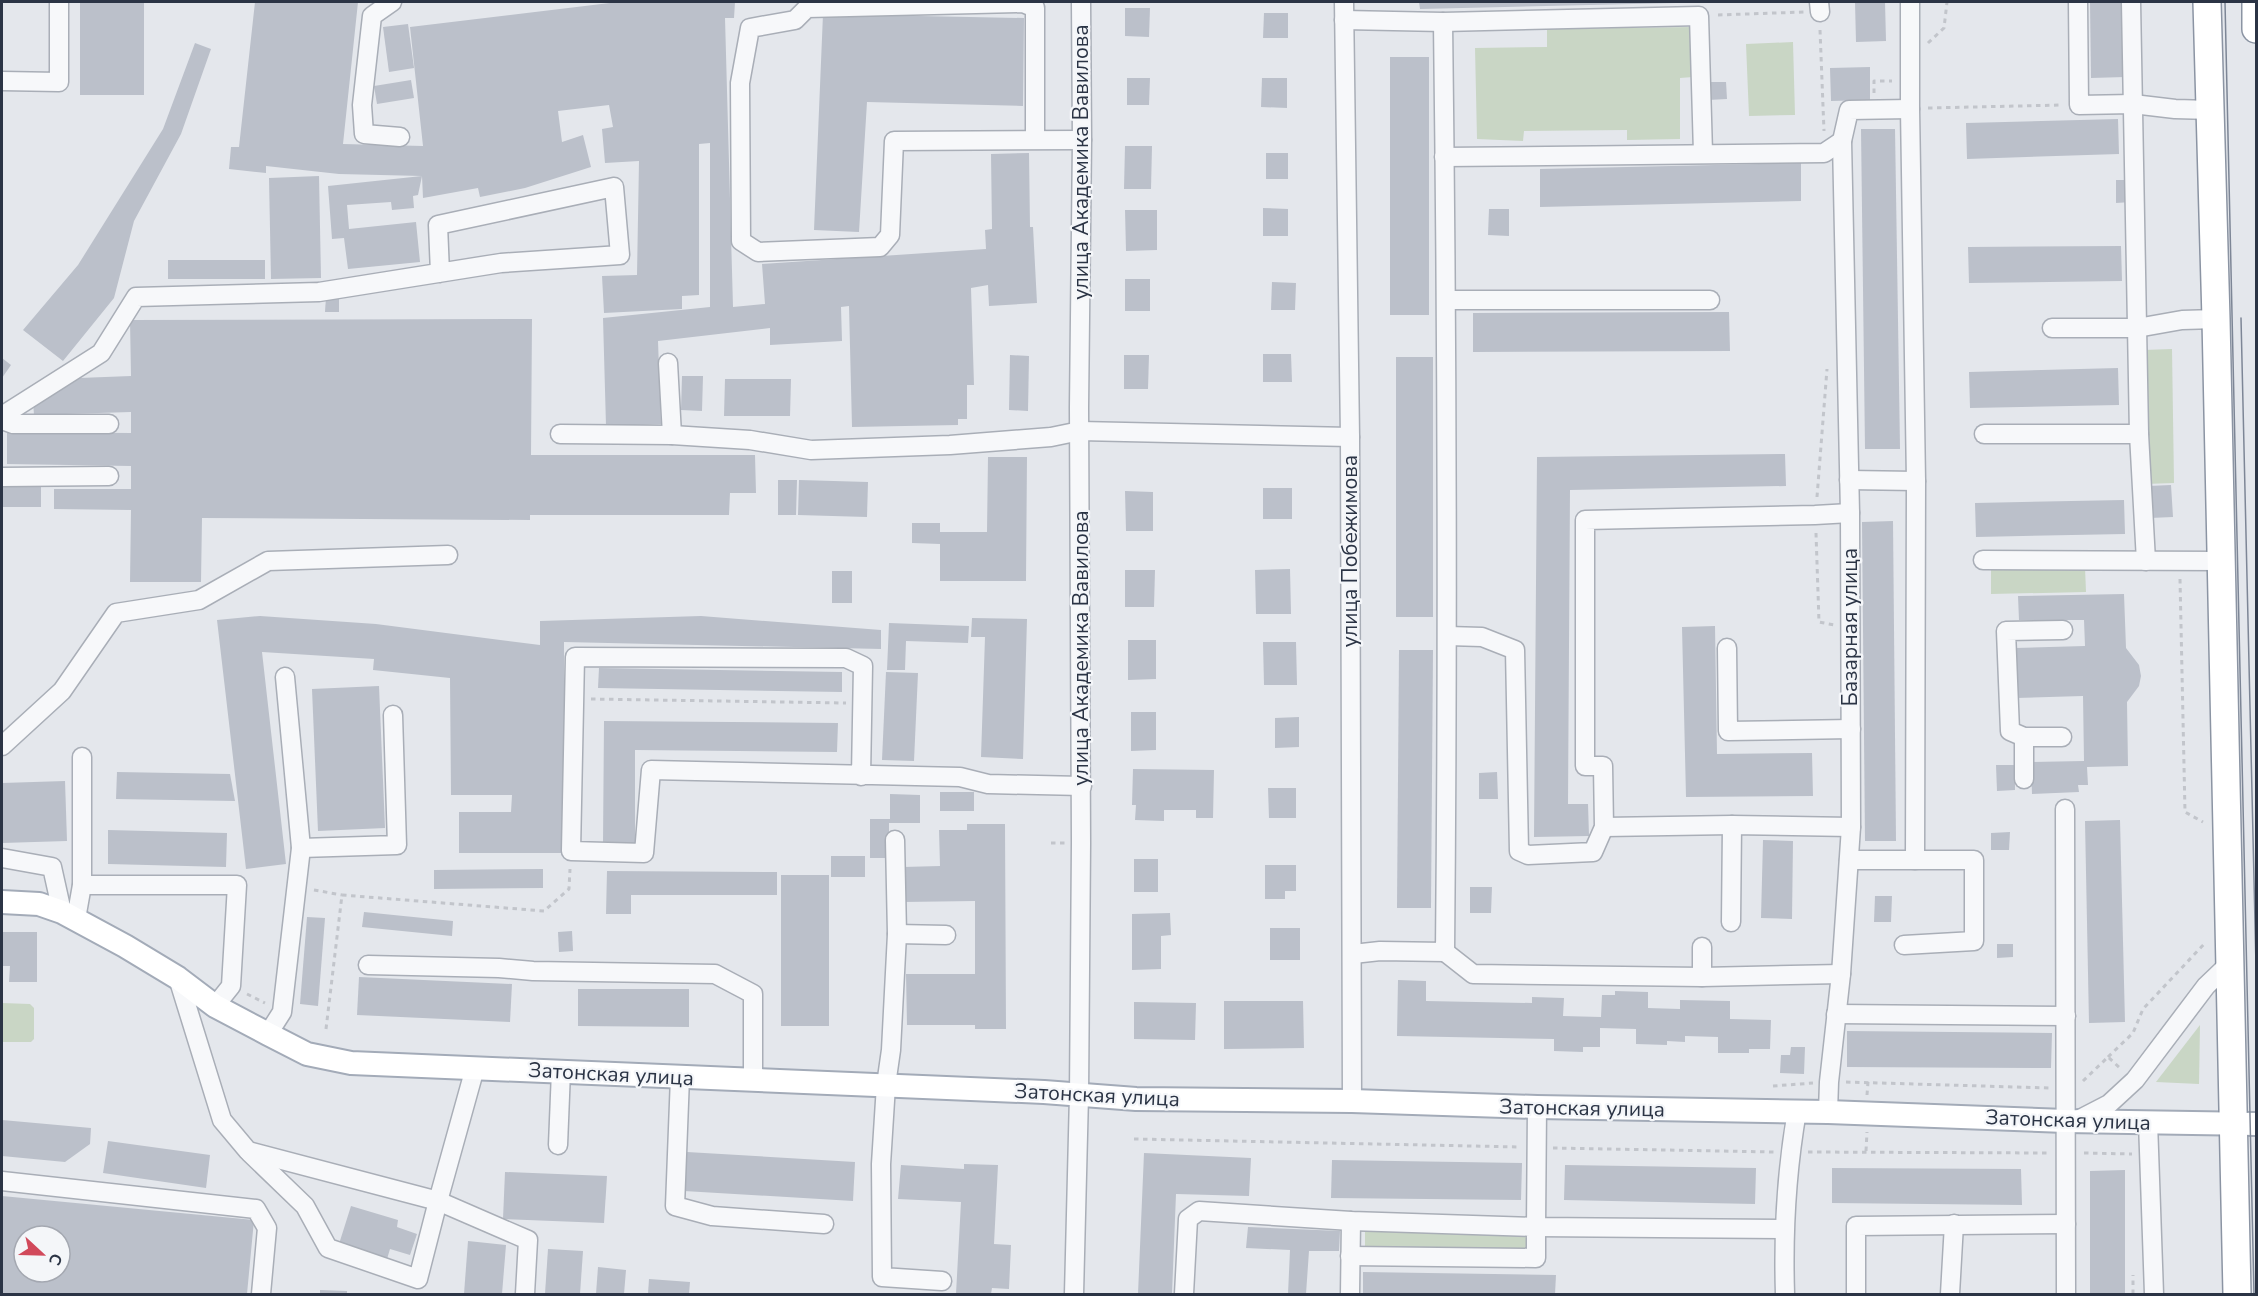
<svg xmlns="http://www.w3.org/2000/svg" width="2258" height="1296" viewBox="0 0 2258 1296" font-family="'Nunito Sans',sans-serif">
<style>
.green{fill:#c9d6c5}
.building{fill:#bbc0ca;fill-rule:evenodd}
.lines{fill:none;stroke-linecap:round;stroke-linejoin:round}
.minor-casing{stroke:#a9aeb7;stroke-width:21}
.major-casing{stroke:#a3abb8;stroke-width:26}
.highway-casing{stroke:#8b94a3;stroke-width:30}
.path{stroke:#c2c5cb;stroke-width:3;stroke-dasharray:4.5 4.5;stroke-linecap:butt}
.minor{stroke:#f7f8fa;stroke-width:18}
.major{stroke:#fff;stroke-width:22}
.highway{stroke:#fff;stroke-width:27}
.tram{stroke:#7d8696;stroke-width:1.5}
.labels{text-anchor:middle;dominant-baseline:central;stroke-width:4.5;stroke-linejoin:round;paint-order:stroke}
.street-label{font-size:21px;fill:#2b3445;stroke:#f4f6f9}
</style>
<rect width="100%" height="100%" fill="#e4e7ec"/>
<g class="green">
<path d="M1693,27V77L1680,78V139L1627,140V130L1524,131L1523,141L1477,139L1475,48L1547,47V29Z"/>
<path d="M1793,42L1795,115L1749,116L1746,44Z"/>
<path d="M2172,349L2174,483L2145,484L2143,350Z"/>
<path d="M2085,567L2086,592L1991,594V569Z"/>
<path d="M2,1003L30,1004L34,1008V1039L31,1042H2Z"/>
<path d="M2200,1025L2199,1084L2156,1082Z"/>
<path d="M1365,1230L1530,1232V1249L1365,1247Z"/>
</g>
<g class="building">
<rect x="80" y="2" width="64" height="93"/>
<path d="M255,2H358L343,144L423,146L410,27L618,2H735L734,18H725L733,307L765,304L762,264L986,249L985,230L992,229L991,154L1029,153L1030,227H1033L1037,303L989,306L988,285L971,288L974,385H967V419H958V425L852,427L849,306L841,307L842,341L770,345V328L658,341L661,424L606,426L603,318L710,307V143L699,144V295L682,296V309L604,313L602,276L637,275L639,161L605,163L602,129L613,127L609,105L558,111L562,142L583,135L591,167L525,188L480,197L478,188L423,198L422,176L418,195L413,196L414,208L392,210L391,202L347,205L349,229L416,222L420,262L348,269L344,238L332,239L328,186L422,176L339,174L266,166V173L229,169L231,147H239Z"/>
<path d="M1419,2H1676V3L1420,9Z"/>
<path d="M1855,2H1885L1886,41L1856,42Z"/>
<path d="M2090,2H2124L2125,77L2091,78Z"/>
<path d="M1125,8H1150L1149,37L1125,36Z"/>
<path d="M1264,13H1288V38H1263Z"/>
<path d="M823,14L1024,18L1023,106L867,102L859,232L814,230Z"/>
<path d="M408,24L414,68L389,72L383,27Z"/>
<path d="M195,43L211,49L181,134L134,221L114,298L63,361L23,330L78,265L163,129Z"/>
<rect x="1390" y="57" width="39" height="258"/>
<path d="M1870,67V100L1831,101L1830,68Z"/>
<path d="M1127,78H1150L1149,105H1127Z"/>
<path d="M1262,78H1287V108L1261,107Z"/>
<path d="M411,80L414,98L377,104L374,86Z"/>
<path d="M1708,82H1726L1727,99L1708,100Z"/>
<path d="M2118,119L2119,154L1967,159L1966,123Z"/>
<path d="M1861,129H1895L1900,449H1865Z"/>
<path d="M1125,146H1152L1151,189H1124Z"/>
<rect x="1266" y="153" width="22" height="26"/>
<path d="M1801,163V201L1540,207V169Z"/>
<path d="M319,176L321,278L271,279L269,178Z"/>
<path d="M2116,180H2131V202L2116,203Z"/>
<path d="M1263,208L1288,209V236H1263Z"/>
<path d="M1489,209H1509V236L1488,235Z"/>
<path d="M1125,210H1157V250L1126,251Z"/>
<path d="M2121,246L2122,281L1969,283L1968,247Z"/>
<rect x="168" y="260" width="97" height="19"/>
<rect x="1125" y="279" width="25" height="32"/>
<path d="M1272,282L1296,283L1295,310H1271Z"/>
<path d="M326,297H339V312H325Z"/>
<path d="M1729,312L1730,351L1473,352V313Z"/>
<path d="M532,319L531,455H755L756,493H730L729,515H530V520L202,518L201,582H130L131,510L54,509V489H131V466L7,464V432L131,433V412L34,415L33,401L79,378L131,376L130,320Z"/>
<path d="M1263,354H1291L1292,382H1263Z"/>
<path d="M1010,355L1029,356L1028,411L1009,410Z"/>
<path d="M1124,355H1149L1148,389H1124Z"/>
<rect x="1396" y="357" width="37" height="260"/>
<path d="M2,358L11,365L2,378Z"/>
<path d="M2118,368L2119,405L1970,408L1969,372Z"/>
<path d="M682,376H703L702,411L681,410Z"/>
<path d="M725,379H791L790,416H724Z"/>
<path d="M1785,454L1786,486L1570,490L1568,804H1588L1589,836L1534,837L1537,457Z"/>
<path d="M988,457H1027L1026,581H940V544L912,543V523H940V532H987Z"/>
<path d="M778,480H797L796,515H778Z"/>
<path d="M799,480L868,482L867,517L798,515Z"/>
<path d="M2171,485L2173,517L2150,518L2148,486Z"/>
<rect x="2" y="486" width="39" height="21"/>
<rect x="1263" y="488" width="29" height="31"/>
<path d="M1125,491L1153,492V531H1126Z"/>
<path d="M2124,500L2125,534L1976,537L1975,503Z"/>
<path d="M1893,521L1896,841H1865L1862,522Z"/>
<path d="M1290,569L1291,614H1256L1255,570Z"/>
<path d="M1125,570H1155L1154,607H1125Z"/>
<rect x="832" y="571" width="20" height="32"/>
<path d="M2124,594L2126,648L2139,665L2141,676L2139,686L2127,702L2128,766L2087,767L2088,785H2078L2079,792L2032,794L2031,762L2084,761L2083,696L2016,698L2015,648L2085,646L2084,620H2019L2018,596Z"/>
<path d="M260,616L376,624L540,645V621L701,616L881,630V649L564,642V853H459V812H511L512,795H451L450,678L373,670L374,659L262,652L286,864L246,869L217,620Z"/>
<path d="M972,618L1027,619L1023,759L981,757L985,637H971Z"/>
<path d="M889,623L969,626L968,643L906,641L905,670H887Z"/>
<path d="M1715,626L1717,754L1812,753L1813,796L1686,797L1682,627Z"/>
<path d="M1128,640H1156V679L1128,680Z"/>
<path d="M1263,642H1296L1297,685H1264Z"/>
<path d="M1399,650H1433L1431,908H1397Z"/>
<path d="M599,668L842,672V692L598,688Z"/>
<path d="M886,672L918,673L914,761L882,760Z"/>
<path d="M379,686L385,828L318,831L312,689Z"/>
<path d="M1131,712H1156V750L1131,751Z"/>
<path d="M1299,717V747L1275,748V718Z"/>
<path d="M604,721L838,723L837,752L635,750V845L603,844Z"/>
<path d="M1996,765H2015V790L1997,791Z"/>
<path d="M1133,769L1214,770L1213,818H1196V810H1164V821L1135,820L1136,805H1132Z"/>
<path d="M117,772L230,774L235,801L116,799Z"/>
<path d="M1497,772L1498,799H1479V773Z"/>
<path d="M65,781L67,841L2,843V783Z"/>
<path d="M1268,788H1296V818H1269Z"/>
<rect x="940" y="792" width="34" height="19"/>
<path d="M890,794L920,795V823H889V858H870V819H890Z"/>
<path d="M2120,820L2125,1022L2089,1023L2085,821Z"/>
<path d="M967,824H1005L1006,1029H975V1025H907L906,974H975V901L903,902V867L940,866L939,830H967Z"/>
<path d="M108,830L227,833L226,867L108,864Z"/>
<path d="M2010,832L2009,850H1991V833Z"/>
<path d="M1763,840L1793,841L1792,919L1761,918Z"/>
<rect x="831" y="856" width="34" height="21"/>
<rect x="1134" y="859" width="24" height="33"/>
<path d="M1265,865H1296V891H1285V899H1265Z"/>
<path d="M543,869V888L434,889V870Z"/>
<path d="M607,871L777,872V895H631V914H606Z"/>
<rect x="781" y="875" width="48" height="151"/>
<path d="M1470,887H1492L1491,913H1470Z"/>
<path d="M1875,896H1892L1891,922H1874Z"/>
<path d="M364,912L453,921L452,936L362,927Z"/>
<path d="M1170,913L1171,935L1161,936V969L1132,970V914Z"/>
<path d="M307,917L325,918L318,1006L300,1004Z"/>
<rect x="1270" y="928" width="30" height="32"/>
<path d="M572,931L573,951L559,952L558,932Z"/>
<path d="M2,932H37V982H9L10,966H2Z"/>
<path d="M1997,944H2013V957L1997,958Z"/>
<path d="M359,977L512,984L510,1022L357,1015Z"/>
<path d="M1398,980L1426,981V1001L1532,1003V997L1564,998L1563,1016L1601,1017L1602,995H1615V991L1648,992V1008L1680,1009V1000L1730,1001V1019L1771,1020L1770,1049H1749V1053H1718V1037L1685,1036V1042L1667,1041V1045L1636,1044V1029L1600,1028V1047H1583V1052L1554,1051V1039L1397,1036Z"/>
<path d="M578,989H689V1027L578,1026Z"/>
<path d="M1224,1001H1303L1304,1048L1224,1049Z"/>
<path d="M1134,1002L1196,1003L1195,1040L1134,1039Z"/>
<path d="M1847,1031L2052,1033L2051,1068L1847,1067Z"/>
<path d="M1791,1047H1805L1804,1074L1780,1073L1781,1055H1790Z"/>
<path d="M2,1120L91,1128L90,1144L65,1162L2,1156Z"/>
<path d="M108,1141L210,1155L206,1188L103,1173Z"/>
<path d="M687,1152L855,1162L853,1201L684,1191Z"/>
<path d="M1144,1153L1251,1158L1249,1196L1176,1194L1172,1294H1138Z"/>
<path d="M1332,1160L1522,1163L1521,1200L1331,1198Z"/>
<path d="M964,1164L998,1165L994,1244L1011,1245L1009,1289L992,1288L991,1294H956L961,1202L898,1199L901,1165L964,1169Z"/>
<path d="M1565,1165L1756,1168L1755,1204L1564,1200Z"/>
<path d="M1832,1168L2021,1169L2022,1205L1832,1203Z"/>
<path d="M2125,1170V1294H2090V1171Z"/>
<path d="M505,1172L607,1176L604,1223L503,1219Z"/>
<path d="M2,1196L254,1220L247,1294H2ZM24,1236H60V1272H24Z"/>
<path d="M351,1206L398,1220L397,1227L417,1234L410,1255L390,1249L387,1259L339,1244Z"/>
<path d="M1248,1227L1340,1231L1339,1251H1309L1306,1294H1288L1290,1250L1246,1248Z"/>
<path d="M468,1241L506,1245L502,1294H464Z"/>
<path d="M548,1249L583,1251L580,1294H545Z"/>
<path d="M598,1267L626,1270L624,1294H596Z"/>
<path d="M1363,1272L1556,1275L1555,1294H1363Z"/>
<path d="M649,1279L690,1282L689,1294H648Z"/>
<path d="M320,1290L347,1291V1294H320Z"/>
</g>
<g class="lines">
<g class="minor-casing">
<g id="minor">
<path d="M392,2L372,16L362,105L364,134L400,137"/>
<path d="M1344,2L1350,437L1352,1101"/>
<path d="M1819,2L1820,12"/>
<path d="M2078,2L2079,105L2133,104L2175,109L2211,110"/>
<path d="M2131,2L2139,434L2146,561"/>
<path d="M1344,20L1443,22L1699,16L1703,153"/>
<path d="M2,81L59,82V2"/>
<path d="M1035,139V8L1023,3L807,8L795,20L750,28L740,83L741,241L758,252L880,247L890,235L894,141L1082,140"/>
<path d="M1444,157L1824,153L1842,141"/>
<path d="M1447,300H1710"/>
<path d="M2052,328H2137L2182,320L2216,319"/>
<path d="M668,363L672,435"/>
<path d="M2,416L101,353L136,297L319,292L501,263L620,255L614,187L438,225L440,273"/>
<path d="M2,420L13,424H109"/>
<path d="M560,434L672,435L750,440L811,450L950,445L1051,437L1080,431L1350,437"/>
<path d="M1984,434H2139"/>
<path d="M2,477L109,476"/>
<path d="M1849,480L1916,481"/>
<path d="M1983,560L2221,561"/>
<path d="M1448,636L1482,637L1515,650L1519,851L1528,855L1593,852L1604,827L1603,766H1585V520L1815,515L1850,513"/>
<path d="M1727,648L1728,731L1851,729"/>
<path d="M285,677L301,848L397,845L393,715"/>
<path d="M2062,737H2024L2010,731L2006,631L2063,630"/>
<path d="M2,746L62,691L116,613L199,600L268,561L448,555"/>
<path d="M861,776L863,666L846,658L575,657L571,851L644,853L651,770L960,777L988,784L1082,786"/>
<path d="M2024,779V737"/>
<path d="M2065,809L2066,1294"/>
<path d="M1604,827L1732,825"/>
<path d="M895,840L897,934L891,1050L886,1085L881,1164L882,1277L942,1281"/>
<path d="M2,858L52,867L62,912"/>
<path d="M1849,860H1915L1916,481L1910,109V2"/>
<path d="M82,885H237L231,986L215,1006"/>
<path d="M76,919L82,885V757"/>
<path d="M1731,922L1732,825L1851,827"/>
<path d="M897,934L946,935"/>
<path d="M1904,945L1974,941V860H1915"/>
<path d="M1445,952L1473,974L1702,977L1841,974"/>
<path d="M1353,954L1380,951L1445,952C1448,642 1447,332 1443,22"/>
<path d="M368,965L499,968L533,971L715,974L753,994V1081"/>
<path d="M1702,977V947"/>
<path d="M178,978L222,1120L248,1151L438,1201L475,1068"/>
<path d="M1836,1014L2066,1016"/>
<path d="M268,1034L282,1012L301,848"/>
<path d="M680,1077L675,1206L712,1216L824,1224"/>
<path d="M1537,1107L1536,1227L1783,1229"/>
<path d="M1828,1112L1829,1082L1841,974L1851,827L1850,513L1842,141L1849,110L1910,109"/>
<path d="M2076,1121L2109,1104L2135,1080L2206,986L2229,964"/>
<path d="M2148,1122L2154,1294"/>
<path d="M558,1145L561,1071"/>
<path d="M250,1153L305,1206L328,1248L418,1279L438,1201L528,1240L525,1294"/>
<path d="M2,1181L256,1209L267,1228L261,1294"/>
<path d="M1074,1294L1079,1095L1081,843L1079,408L1082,140L1081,2"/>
<path d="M1184,1294L1188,1219L1199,1211L1351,1221L1536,1227V1258L1350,1256"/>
<path d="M1350,1294L1351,1221"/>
<path d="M1785,1294C1783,1231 1786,1174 1797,1111"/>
<path d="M1856,1294V1226L2066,1224"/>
<path d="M1950,1294L1954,1224"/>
</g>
</g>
<g class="major-casing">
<path id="major" d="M2,902L39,904L62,912L125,946L178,978L215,1006L268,1034L307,1054L351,1063L1044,1092L1136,1099L1352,1101L1537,1107L1828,1112L2065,1121L2256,1124"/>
</g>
<g class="highway-casing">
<g id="highway">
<path d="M2207,2L2216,319L2237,1294"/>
<path d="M2256,2V29"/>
</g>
</g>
<g class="path">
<path d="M1718,15L1804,12"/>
<path d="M1820,30L1824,131"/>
<path d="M1928,43L1944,28L1947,2"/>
<path d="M1874,93V81H1892"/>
<path d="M1928,108L2062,105"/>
<path d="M1817,497L1827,369"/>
<path d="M1816,533L1819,622L1834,625"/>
<path d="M2180,579L2185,812L2203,822"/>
<path d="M591,699L846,703"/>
<path d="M1051,843H1065"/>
<path d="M314,890L342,895"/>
<path d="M247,994L265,1003"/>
<path d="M326,1029L342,895L544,911L569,889L570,869"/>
<path d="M2108,1057L2133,1033L2143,1009L2206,942"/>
<path d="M2083,1081L2108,1057L2121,1069"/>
<path d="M1846,1082L2049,1088"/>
<path d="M1773,1086L1813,1083"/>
<path d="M1867,1095L1868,1082"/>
<path d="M1134,1139L1520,1147"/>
<path d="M1553,1148L1775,1152"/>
<path d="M1866,1151L1867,1132"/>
<path d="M1808,1152L2048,1153"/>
<path d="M2084,1153L2132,1154"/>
<path d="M2133,1294V1275"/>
</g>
<use href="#minor" class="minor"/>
<use href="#major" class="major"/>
<use href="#highway" class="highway"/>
<g class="tram">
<path d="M2225,2L2254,1294"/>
<path d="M2241,318L2256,966"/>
</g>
</g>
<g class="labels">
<g class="street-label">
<text transform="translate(1081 162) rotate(-90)">улица Академика Вавилова</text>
<text transform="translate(1350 551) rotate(-90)">улица Побежимова</text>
<text transform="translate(1850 627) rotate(-90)">Базарная улица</text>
<text transform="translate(1081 648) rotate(-90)">улица Академика Вавилова</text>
<text transform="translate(611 1074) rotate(3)">Затонская улица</text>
<text transform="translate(1097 1095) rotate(3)">Затонская улица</text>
<text transform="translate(1582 1108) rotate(1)">Затонская улица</text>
<text transform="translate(2068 1120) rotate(2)">Затонская улица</text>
</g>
</g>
<rect width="2258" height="1296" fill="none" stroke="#2b3445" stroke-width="6"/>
<g transform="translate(42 1254) rotate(112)"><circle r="28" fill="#f4f6f9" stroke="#a4a8b1" stroke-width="1.5"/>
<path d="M0-4.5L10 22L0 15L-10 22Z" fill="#d1495b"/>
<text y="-9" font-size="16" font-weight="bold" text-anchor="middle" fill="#2b3445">С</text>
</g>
</svg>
